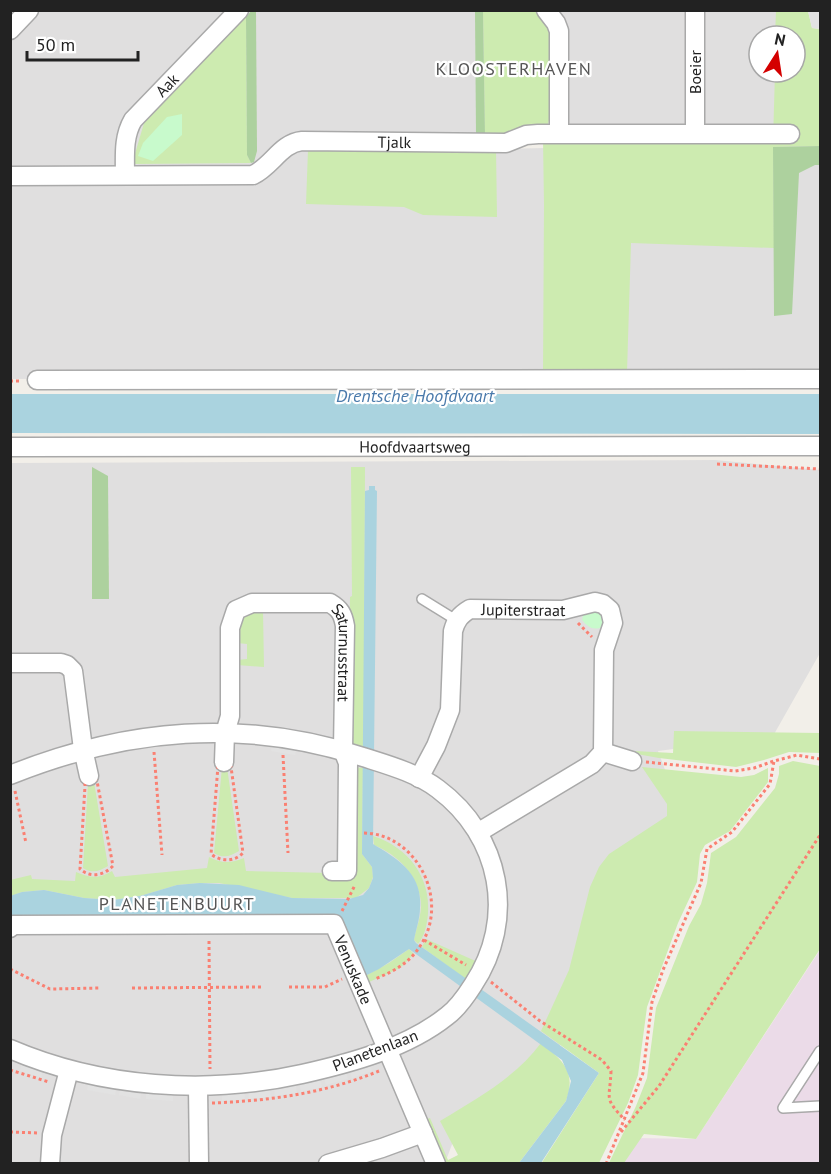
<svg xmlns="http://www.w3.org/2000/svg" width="831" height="1174" viewBox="0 0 831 1174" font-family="'PT Sans',sans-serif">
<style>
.residential{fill:#e0dfdf}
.industrial{fill:#ebdbe8}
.grass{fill:#cdebb0}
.forest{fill:#add19e}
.park{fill:#c8facc}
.parking{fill:#e2e2e2}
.water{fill:#aad3df}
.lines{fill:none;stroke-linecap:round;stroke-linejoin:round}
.lane-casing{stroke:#a9a9a9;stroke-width:12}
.street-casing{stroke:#a9a9a9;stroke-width:21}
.path{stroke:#fa8072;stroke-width:3;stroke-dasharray:3 3;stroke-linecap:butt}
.lane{stroke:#fff;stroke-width:9}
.street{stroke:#fff;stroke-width:18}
.labels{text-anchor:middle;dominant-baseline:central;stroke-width:4.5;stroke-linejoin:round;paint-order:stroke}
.street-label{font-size:16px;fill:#222;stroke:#fff}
.neighbourhood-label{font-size:18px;letter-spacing:1.5px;fill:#555;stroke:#fff}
.water-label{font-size:18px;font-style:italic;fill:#4a7aab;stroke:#fff}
</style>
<rect width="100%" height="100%" fill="#f2efe9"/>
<g class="residential">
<path d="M10,11H484L487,149L546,148L549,141L547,34L532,11H786V36H759V72H785L820,135V375L11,379Z"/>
<path d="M715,460L820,470V653L773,736L658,751L683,818L546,1071L454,1139L445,1163H11L10,463Z"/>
</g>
<path class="industrial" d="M820,950V1163L620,1164L636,1138L696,1139Z"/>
<g class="grass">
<path d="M483,11H535L551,31V112L548,124L516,134L485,135Z"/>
<path d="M776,11H808L812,28L820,29V146L773,147L774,248L631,243L627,372H543L544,205L543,139L773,141L775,72H795V36H775Z"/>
<path d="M246,17L247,155L251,163L132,164L144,123Z"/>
<path d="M496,148L497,217L423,215L404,207L306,204L308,150Z"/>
<path d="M351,467H365L364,748L358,745L356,748C349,744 349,738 348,731L350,597L352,596Z"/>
<path d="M263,610L264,667L237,665V660L247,659V644L237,643V624L246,612Z"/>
<path d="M674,731L820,733V753L789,752L764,760L736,767L659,758L615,750L673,753Z"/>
<path d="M793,761L820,766V949L696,1139L644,1134L624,1163H609L636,1106L647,1078L656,1008L689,926L701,904L707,883L711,853L736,837L775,788L779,774V766Z"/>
<path d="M222,767H227L239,851C231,856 223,859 214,853Z"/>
<path d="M353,767L363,768L362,854L372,867L373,877L369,888L356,898H292L219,883H200L177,885L140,896L113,900L84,898L44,890L22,892L11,896L10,880L31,875L32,879L75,881L76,872C90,878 99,879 112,871L115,877L207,868L209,857C222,864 231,863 244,858L246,871L330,873L350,877Z"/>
<path d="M642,767L741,777L754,775L768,768V782L730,831L705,845L700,854L697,882L678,923L647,1007L638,1075L628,1103L599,1163L541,1164L599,1073L541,1031L569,970L590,887L599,867L609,854L667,816V804Z"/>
<path d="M94,782L108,866C100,871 92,874 83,868L88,783Z"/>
<path d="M373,836C408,847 431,877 428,914C427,924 425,936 418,944L414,940C416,928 422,915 421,902C418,875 398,855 374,845Z"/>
<path d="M426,939L480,963L468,981L422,947Z"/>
<path d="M409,949L414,954L400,968L367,983L365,976L389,963Z"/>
<path d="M541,1043C562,1060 577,1071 566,1101L519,1163H442L424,1120L430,1118L448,1160L458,1155L440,1121C476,1099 515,1078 541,1043Z"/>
</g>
<g class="forest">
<path d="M251,11H256L257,151L254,162L251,163L247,155L246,17Z"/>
<path d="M475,11H483L485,135H476Z"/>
<path d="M820,146V165H815L799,173L792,314L774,316L773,147Z"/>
<path d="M92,467L108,476L109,599H92Z"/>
</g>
<g class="park">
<path d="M182,114V135L153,161L138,156L143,143L167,117Z"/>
<path d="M591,608L601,613L603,623L600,628C591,630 587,626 582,620L584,610Z"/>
</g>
<g class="parking">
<path d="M808,11H820V29L812,28Z"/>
<path d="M272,742L297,745L295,755L271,751Z"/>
<path d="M23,1060L44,1067L41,1078L20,1071Z"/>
<path d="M369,1061L372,1071L352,1078L349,1068Z"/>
<path d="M345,1069L348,1079L326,1085L323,1075Z"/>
<path d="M319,1076L322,1087L301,1092L299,1081Z"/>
<path d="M89,1079L117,1085L115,1095L87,1090Z"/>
<path d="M295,1082L297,1093L275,1096L274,1086Z"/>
<path d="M121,1085L142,1088L140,1099L119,1095Z"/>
<path d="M269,1086L271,1097L249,1099L248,1089Z"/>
<path d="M146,1089L173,1091V1101L146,1099Z"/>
<path d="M244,1089L245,1100L222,1101V1091Z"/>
</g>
<g class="water">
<path d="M11,394H820V434L11,433Z"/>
<path d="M369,486H375V490L377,491L373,844C398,859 423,874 420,908C420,919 416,929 414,940L416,943L599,1073L541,1163H519L566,1101L571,1081L562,1060L409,949L379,969L365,976L338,917H11L10,896L22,892L44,890L84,898L113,900L140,896L177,885L200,883L239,885L292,898L349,899L363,895L369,888L373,878L372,867L362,854L365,491L369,490Z"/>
</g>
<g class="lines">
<g class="lane-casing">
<g id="lane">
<path d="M422,599L456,620"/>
<path d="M820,1051L783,1108L820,1106"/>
</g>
</g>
<g class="street-casing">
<g id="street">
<path d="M546,10L556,23L559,31V133"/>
<path d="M10,30L29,10"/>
<path d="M695,133V10"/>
<path id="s1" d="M125,175C125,156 123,137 133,120L239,10"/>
<path id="s2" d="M10,176L253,175C272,166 281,143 302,141L506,143L526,135L538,134H790"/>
<path d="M37,380L820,379"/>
<path id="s3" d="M10,447L820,446"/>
<path d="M10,663H61L67,665L73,671L83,749L89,776"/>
<path d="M603,752L632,761"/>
<path id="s4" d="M224,762L225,733L230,716V628L236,610L252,603H330C340,609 343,614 345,626L343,750L348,763L347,871H332"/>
<path d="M10,775C127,728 243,718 363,757C388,765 417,773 438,789C501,836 517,919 473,985C466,996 458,1008 447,1016C407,1048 351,1063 302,1074C207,1095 101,1088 10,1049"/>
<path id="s5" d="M419,778L436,746L450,710L453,631C456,620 460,615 470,609L563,610L595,602L603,604L610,610L613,623L604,650L603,752L592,764L479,832"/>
<path id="s6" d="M10,928L13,925L334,924L436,1164"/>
<path d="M198,1087L199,1164"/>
<path d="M50,1164L52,1135L69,1070"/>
<path d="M328,1164L382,1148L423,1133"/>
</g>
</g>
<g class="path">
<path d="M10,381H21"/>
<path d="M717,464L820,469"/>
<path d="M578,623L592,637"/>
<path d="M154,752L162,855"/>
<path d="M283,755L288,853"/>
<path d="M224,762L231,767L243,853C234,862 221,862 211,854L218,766Z"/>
<path d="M646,762L735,771L754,768L774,761"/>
<path d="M89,776L97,781L113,866C103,876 90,878 80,869L85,786V781Z"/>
<path d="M15,791L26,843"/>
<path d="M364,833C416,834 449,898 422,943C411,962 395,971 375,979"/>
<path d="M342,911L355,885"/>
<path d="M424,940L466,965"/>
<path d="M209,941L210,1069"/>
<path d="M10,969L50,989L101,988"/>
<path d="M491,982L540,1021L602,1060L611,1071C610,1100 603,1097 625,1120"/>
<path d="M289,987H325L342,979"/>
<path d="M132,988L262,987"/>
<path d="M10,1070L49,1082"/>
<path d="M212,1103C269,1101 326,1093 379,1071"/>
<path d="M10,1132L39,1133"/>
<path d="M621,1132L659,1086L820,835"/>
<path d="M606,1164L643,1073L652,1002L663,970L701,883L707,849L732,832L770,784L774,761L797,755L820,759"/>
</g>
<use href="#lane" class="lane"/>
<use href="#street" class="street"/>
</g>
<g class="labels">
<g class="street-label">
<text transform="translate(695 72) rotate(-90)">Boeier</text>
<text stroke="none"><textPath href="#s1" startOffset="105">Aak</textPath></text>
<text stroke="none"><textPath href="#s2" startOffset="396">Tjalk</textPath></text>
<text stroke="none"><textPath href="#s3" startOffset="405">Hoofdvaartsweg</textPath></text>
<text stroke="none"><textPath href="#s5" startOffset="236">Jupiterstraat</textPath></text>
<text stroke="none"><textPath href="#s4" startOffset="304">Saturnusstraat</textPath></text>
<text stroke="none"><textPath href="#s6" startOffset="375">Venuskade</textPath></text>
<text transform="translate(375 1050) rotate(-21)">Planetenlaan</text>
</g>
<g class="neighbourhood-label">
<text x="514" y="68">KLOOSTERHAVEN</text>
<text x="177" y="903">PLANETENBUURT</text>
</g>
<g class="water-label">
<text x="415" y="395">Drentsche Hoofdvaart</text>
</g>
</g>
<rect width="831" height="1174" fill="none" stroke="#222222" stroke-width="24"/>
<g transform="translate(777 54) rotate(12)"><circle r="28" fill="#ffffff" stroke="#a7a7a7" stroke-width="1.5"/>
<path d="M0-4.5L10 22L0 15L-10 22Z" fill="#d40000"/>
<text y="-9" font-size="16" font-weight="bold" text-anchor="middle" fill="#222222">N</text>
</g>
<path d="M27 51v9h111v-9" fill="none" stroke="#222222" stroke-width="3"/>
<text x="36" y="51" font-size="18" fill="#222222" stroke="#ffffff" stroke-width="4.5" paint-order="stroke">50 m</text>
</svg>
